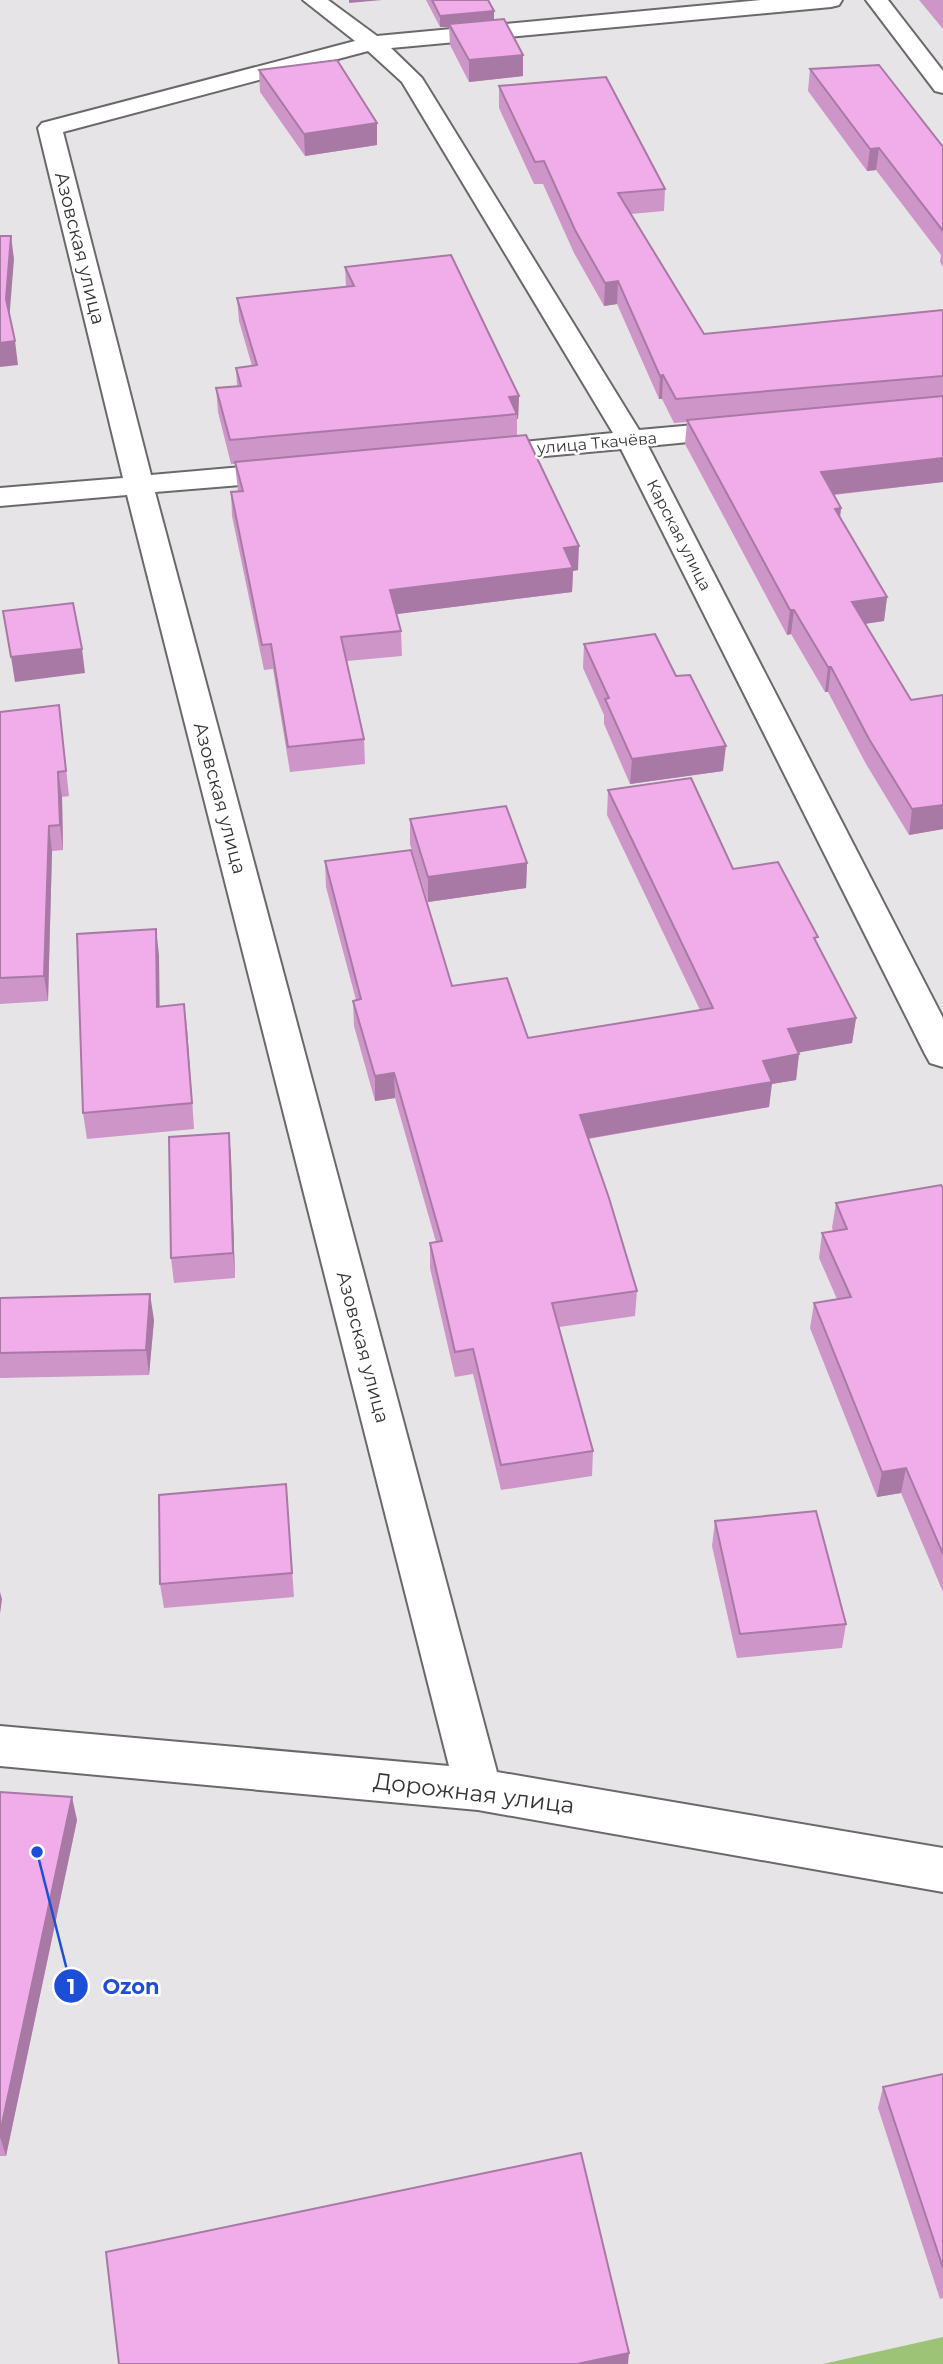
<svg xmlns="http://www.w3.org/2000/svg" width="943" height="2364" viewBox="0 0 943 2364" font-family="Montserrat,sans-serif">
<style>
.forest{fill:#9dc377}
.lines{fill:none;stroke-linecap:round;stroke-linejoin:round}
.minor-casing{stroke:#6a686b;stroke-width:4}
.minor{fill:#fff;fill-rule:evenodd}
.wall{fill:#ce95c9}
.shaded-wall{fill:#a879a4}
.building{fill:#f0adea;stroke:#a879a4;stroke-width:2}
.labels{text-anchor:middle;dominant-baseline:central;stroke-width:5;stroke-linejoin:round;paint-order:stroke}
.far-street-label{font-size:16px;fill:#343335;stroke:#fff}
.street-label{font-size:19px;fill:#343335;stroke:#fff}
.near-street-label{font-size:23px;fill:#343335;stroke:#fff}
.leader{fill:none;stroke:#1d4ed8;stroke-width:2.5}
.callout-dot{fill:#1d4ed8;stroke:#fff;stroke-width:2.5}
.mark-label{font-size:21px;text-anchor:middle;font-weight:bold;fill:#fff}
.callout-label{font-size:21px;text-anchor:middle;font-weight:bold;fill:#1d4ed8;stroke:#fff;stroke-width:5;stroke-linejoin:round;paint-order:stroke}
</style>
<rect width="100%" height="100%" fill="#e6e4e7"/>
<path class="forest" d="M943,2337V2364H823Z"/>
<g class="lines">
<g class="minor-casing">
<g id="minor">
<path d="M303,0H328L377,36L761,0H842L839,5L831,7L391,48L422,78L639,430L739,421L749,423L753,429L749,435L739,437L648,446L943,1018V1067L930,1063L925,1054L621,449L482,462L472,460L468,454L472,448L482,446L613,433L402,82L368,51L63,132L151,475L289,463L299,466L303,472L299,478L289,481L155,492L497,1772L943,1848V1892L478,1810L0,1766V1726L449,1766L127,495L0,506V488L123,478L38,128L42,123L355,41Z"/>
<path d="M866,0H888L943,71V93L935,91Z"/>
</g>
</g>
<use href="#minor" class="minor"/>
</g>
<g class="wall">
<path d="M426,0H488L494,11V20L523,55V76L469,82L450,45L449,27H440Z"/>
<path d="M919,0H943V29Z"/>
<path d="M810,69L943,147V267L940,262L941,255L876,170L867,171L808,91Z"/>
<path d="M259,70L377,123V145L305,156L260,92Z"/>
<path d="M499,86L665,189L664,211L631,214L704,334L943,310V482L834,495L841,508L840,518L887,597L884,621L865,624L911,700L943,695V829L909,835L866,764L828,692H825L791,634L787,635L685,444L687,422L674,423L662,399H659L617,304L604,306L574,253L543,184H534L499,108Z"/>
<path d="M345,267L519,396L518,419H517V436L578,570L573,571L572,592L396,614L401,631L402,656L347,661L364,739L365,764L290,772L273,669L264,670L232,516L231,492L238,491L235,464H231L218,412L216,388L237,386L236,368L252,366L239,321L237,298L346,287Z"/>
<path d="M584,644L676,676L723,771L630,784L604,724V715L583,668Z"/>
<path d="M59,705L69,796L62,797L63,850L52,851L48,1001L0,1004V712Z"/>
<path d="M608,790L733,869L817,945L856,1018L852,1043L798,1052L799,1054L796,1080L771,1084L769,1107L588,1139L637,1291L635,1316L559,1327L593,1451L592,1476L501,1490L473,1374L455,1377L430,1268V1243L436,1242L395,1098L375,1101L354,1026L353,1001L356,1000L326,887L325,861L452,986L528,1038L700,1010L607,815Z"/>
<path d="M410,819L527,863L526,888L428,902L410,844Z"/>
<path d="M159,955V1006L187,1029L194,1129L87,1139L83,1113Z"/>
<path d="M229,1133L231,1158L235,1278L174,1283L171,1258Z"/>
<path d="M943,1188V1592L901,1493L877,1497L810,1328L814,1303L837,1299L819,1258L822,1233L833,1231L832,1228L836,1203Z"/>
<path d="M0,1298L154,1320L149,1375L0,1378Z"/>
<path d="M286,1484L294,1597L164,1608L160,1584Z"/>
<path d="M715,1521L846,1624L842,1648L737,1658L712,1546Z"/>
<path d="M0,1792L77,1820L6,2156H0Z"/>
<path d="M943,2074V2298L940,2299L878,2108L883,2087Z"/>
</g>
<g class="shaded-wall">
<path d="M349,0H382L349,3Z"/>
<path d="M494,11V22L449,24V27H440V16Z"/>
<path d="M523,55V76L469,82V60Z"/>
<path d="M377,123V145L305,156L304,134Z"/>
<path d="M879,148L876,170L867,171L870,149Z"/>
<path d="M11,236L14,259L9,322L6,299Z"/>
<path d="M618,281L617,304L604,306L605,283Z"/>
<path d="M15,341L18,365L0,367V343Z"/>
<path d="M663,375L662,399H659L660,376Z"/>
<path d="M519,396L518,419H517V414L509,397Z"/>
<path d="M943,458V482L819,496L821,472Z"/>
<path d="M841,508L838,533L835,509Z"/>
<path d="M579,546L578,570L573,571L572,592L390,615V590L564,548Z"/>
<path d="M887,597L884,621L849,626L852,602Z"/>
<path d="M790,610H794L791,634L787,635Z"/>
<path d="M82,649L85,673L15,682L11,657Z"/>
<path d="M828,667H831L828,692H825Z"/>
<path d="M726,746L723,771L630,784L632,759Z"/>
<path d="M58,772L62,797L63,850L60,825Z"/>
<path d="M943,805V829L909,835L912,809Z"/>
<path d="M49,826L52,851L48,1001L44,976Z"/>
<path d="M527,863L526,888L428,902V877Z"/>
<path d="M156,929L159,955L160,1032L157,1007Z"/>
<path d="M184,1004L187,1029L194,1129L192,1103Z"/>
<path d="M856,1018L852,1043L785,1055L788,1029Z"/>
<path d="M799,1054L796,1080L772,1084L769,1107L579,1140L580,1115L763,1061Z"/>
<path d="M394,1073L395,1098L375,1101V1076Z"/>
<path d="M229,1133L231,1158L235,1278L233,1253Z"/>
<path d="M150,1294L154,1320L149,1375L146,1350Z"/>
<path d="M906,1468L901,1493L877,1497L882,1472Z"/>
<path d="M0,1592L2,1599L0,1614Z"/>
<path d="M72,1797L77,1820L6,2156L0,2137V2133Z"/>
<path d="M629,2353L628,2364H577Z"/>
</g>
<g class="building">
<path d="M432,0H488L494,11L440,16Z"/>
<path d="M504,19L523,55L469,60L449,24Z"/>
<path d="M337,60L377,123L304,134L259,70Z"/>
<path d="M879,65L943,147V231L879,148L870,149L810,69Z"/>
<path d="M606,77L665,189L618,193L704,334L943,310V376L676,399L663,375L660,376L618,281L605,283L575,230L544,161L535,162L499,86Z"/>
<path d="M0,236H11L6,299L15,341L0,343Z"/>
<path d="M451,255L519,396L509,397L517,414L230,440L216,388L241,386L236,368L257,365L237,298L354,286L345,267Z"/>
<path d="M943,396V458L821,472L841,508L835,509L887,597L852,602L911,700L943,695V805L912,809L869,739L831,667H828L794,610H790L687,420Z"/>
<path d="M526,435L579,546L564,548L573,568L390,590L401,631L341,637L364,739L288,747L271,644L262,645L231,492L243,491L235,462Z"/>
<path d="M73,603L82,649L11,657L3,611Z"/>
<path d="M655,634L676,676L690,675L726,746L632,759L605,699L609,698L584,644Z"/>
<path d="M59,705L66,771L58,772L60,825L49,826L44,976L0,978V712Z"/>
<path d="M691,778L733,869L778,862L818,937L814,938L856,1018L788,1029L799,1054L763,1061L772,1082L580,1115L609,1198L637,1291L552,1303L593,1451L501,1465L473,1349L455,1352L430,1243L442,1241L394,1073L375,1076L353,1001L361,999L325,861L411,850L452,986L507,978L528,1038L713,1008L608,790Z"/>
<path d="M506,806L527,863L428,877L410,819Z"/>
<path d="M156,929L157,1007L184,1004L192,1103L83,1113L77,934Z"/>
<path d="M229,1133L233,1253L171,1258L169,1137Z"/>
<path d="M941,1185L943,1188V1554L906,1468L882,1472L814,1303L851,1297L822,1233L847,1229L836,1203Z"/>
<path d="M150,1294L146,1350L0,1353V1298Z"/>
<path d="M286,1484L292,1573L160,1584L159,1495Z"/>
<path d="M816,1511L846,1624L740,1634L715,1521Z"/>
<path d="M0,1792L72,1797L0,2133Z"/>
<path d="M943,2074V2268L883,2087Z"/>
<path d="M581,2153L629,2353L577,2364H119L106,2252Z"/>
</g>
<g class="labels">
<g class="far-street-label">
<text transform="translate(597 443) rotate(-5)">улица Ткачёва</text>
<text transform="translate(679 535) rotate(63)">Карская улица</text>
</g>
<g class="street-label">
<text transform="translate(80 248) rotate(76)">Азовская улица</text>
<text transform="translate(220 798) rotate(75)">Азовская улица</text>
<text transform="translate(363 1347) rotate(75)">Азовская улица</text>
</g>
<g class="near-street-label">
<text transform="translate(474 1793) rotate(7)">Дорожная улица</text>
</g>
</g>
<path class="leader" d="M37 1852L71 1986"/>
<g class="callout-dot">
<circle cx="37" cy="1852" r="7"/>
<circle cx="71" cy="1986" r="18"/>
</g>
<g class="mark-label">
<text x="71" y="1994">1</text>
</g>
<g class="callout-label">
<text x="131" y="1994">Ozon</text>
</g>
</svg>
